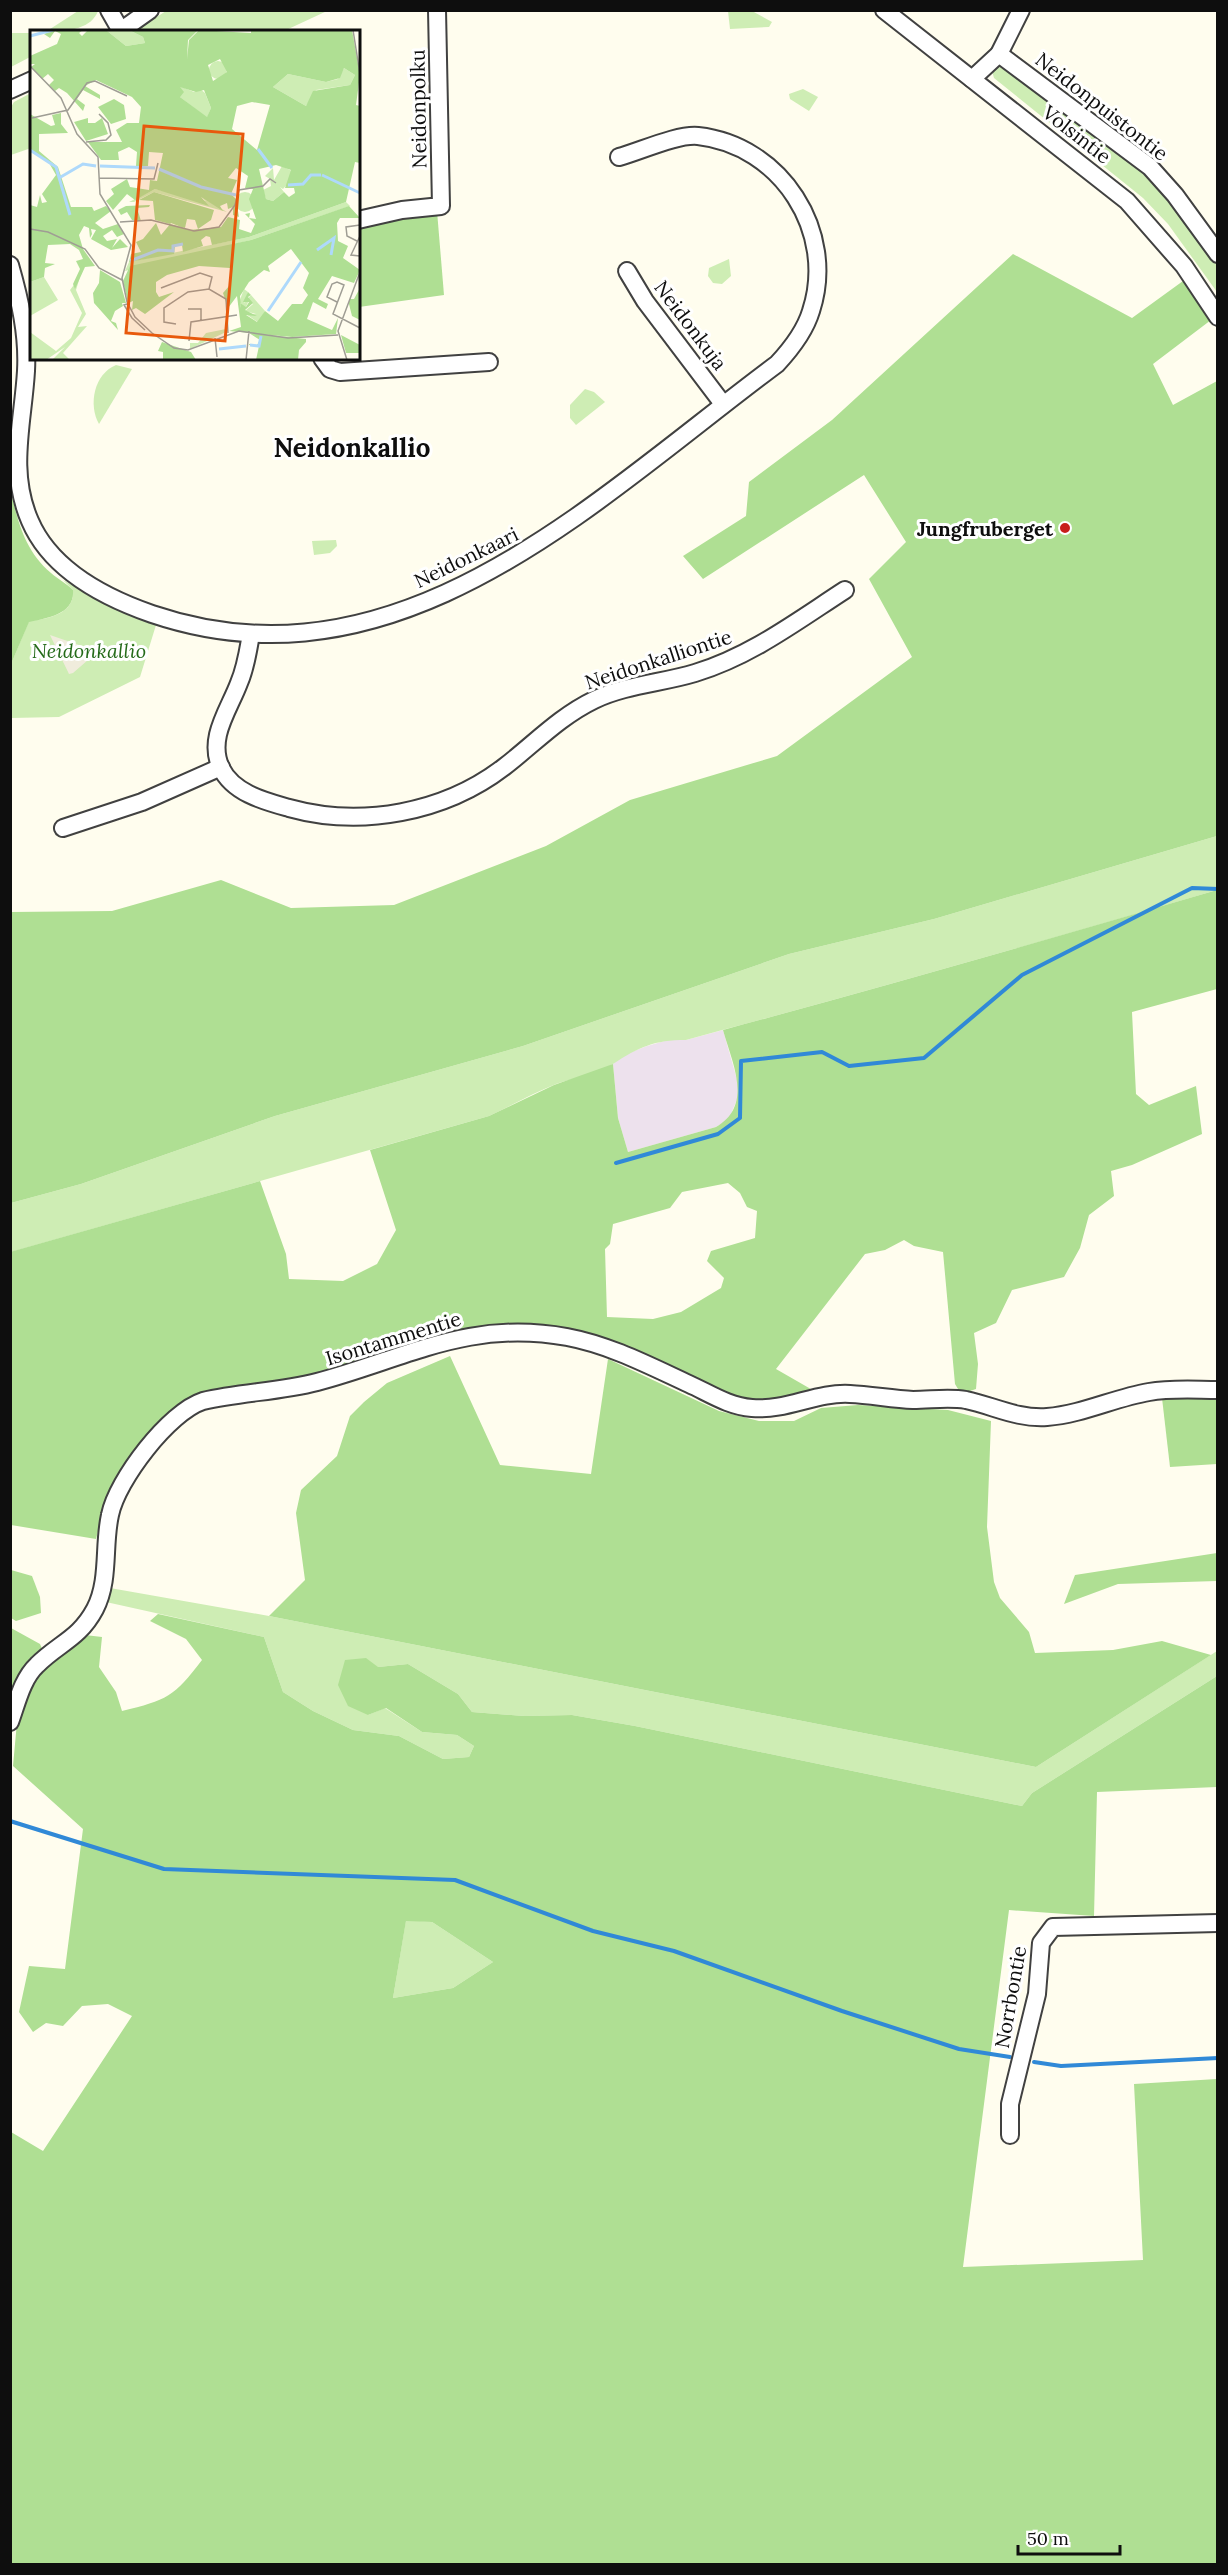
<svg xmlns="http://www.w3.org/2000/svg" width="1228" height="2575" viewBox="0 0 1228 2575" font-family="Lora,serif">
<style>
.industrial{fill:#ede1ed}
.green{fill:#ceedb4}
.forest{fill:#afdf93;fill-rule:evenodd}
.plaza{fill:#f0ecdc}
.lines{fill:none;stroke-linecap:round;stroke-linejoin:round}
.stream{stroke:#3089d7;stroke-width:4}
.minor-casing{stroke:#414141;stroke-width:20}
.minor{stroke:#fff;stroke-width:16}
.poi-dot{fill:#c81f1b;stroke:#fff;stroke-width:2}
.labels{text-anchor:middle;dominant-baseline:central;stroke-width:6;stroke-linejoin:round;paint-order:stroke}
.street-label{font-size:20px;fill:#0e0e0e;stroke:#fff}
.poi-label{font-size:20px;font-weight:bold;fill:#0e0e0e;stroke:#fff;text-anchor:end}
.park-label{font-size:20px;font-style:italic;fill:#246a19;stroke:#fff}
.district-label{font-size:26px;font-weight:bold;fill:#0e0e0e;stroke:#fff}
.inset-river{fill:none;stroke:#aed9fb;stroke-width:3}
.inset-road{fill:none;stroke:#9f9d94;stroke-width:1.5}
.view{fill:#e8590c;fill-opacity:0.15;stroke:#e8590c;stroke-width:3}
.inset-edge{fill:none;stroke:#0e0e0e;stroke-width:3}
</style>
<rect width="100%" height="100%" fill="#fffdee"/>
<path class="industrial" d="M723,1030L738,1083V1097L729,1119L716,1127L628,1152L618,1118L613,1064L621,1056L647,1046L668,1040H686Z"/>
<g class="green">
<path d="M78,11H98C91,30 64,32 47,31Z"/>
<path d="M166,11L327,10V11L284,31H135Z"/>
<path d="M728,11H752L772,22L769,27L730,29Z"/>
<path d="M11,33H31L32,56L11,67Z"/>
<path d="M1004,64L1160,182L1217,263V292L1168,224L1143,198L994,78L992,71L995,66Z"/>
<path d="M803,89L818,97L809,111L790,99L789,94Z"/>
<path d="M31,93V148L11,155V107L14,102Z"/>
<path d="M729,259L731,276L722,284L713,283L708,276L709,268Z"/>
<path d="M116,365L132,369L99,424C88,405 94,374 116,365Z"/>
<path d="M585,389L594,392L605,402L576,425L570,418V405Z"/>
<path d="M336,540L337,546L330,553L314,555L312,541Z"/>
<path d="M63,580L119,610L156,625L140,677L59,717L11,718V664L29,621C48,619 75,614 73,590Z"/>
<path d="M1217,836V890C1041,942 864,992 686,1040C654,1040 639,1047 613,1064C597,1074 574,1078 556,1084C533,1093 511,1106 489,1116L11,1252V1203L81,1184L275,1116L523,1046L789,954L934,919Z"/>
<path d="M110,1588L269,1616L1036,1767L1217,1651V1676L1032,1793L1022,1806L635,1726L572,1715L524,1716L472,1712L458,1694L408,1664L378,1667L368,1715L385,1708L422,1732L457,1735L474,1746L469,1757L443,1759L399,1736L353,1730L313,1711L283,1692L264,1637L106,1602Z"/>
<path d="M406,1920L432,1922L493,1962L453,1988L393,1998Z"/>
</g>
<g class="forest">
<path d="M437,211L444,295L359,307L358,227Z"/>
<path d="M1013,254L1132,318L1183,281L1211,320L1153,364L1173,405L1217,381V836L934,919L789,954L523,1046L275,1116L81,1184L11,1203V912L112,911L221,880L291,908L394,905L546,846L630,800L777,756L912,657L869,579L906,542L864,475L703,579L683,556L746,516L749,482L832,420Z"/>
<path d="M10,489C18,521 24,550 51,573C58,579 66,583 73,590C75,614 48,618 29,622L11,664Z"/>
<path d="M1217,890V989L1132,1012L1136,1094L1149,1105L1196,1086L1202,1134L1132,1165L1111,1171L1114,1196L1089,1215L1080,1248L1064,1277L1012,1290L996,1323L974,1333L978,1364L976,1389L961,1394L955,1384L943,1252L914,1246L904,1240L885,1250L865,1254L776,1369L816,1392L753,1404L528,1327L454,1330L311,1378L198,1395L105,1504L96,1539L11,1525L10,1252L260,1181L286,1254L289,1279L343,1281L377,1264L396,1230L370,1150L489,1116L554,1085L613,1064L618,1118L628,1152L716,1127C754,1105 732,1063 723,1030C889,985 1053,938 1217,890ZM728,1183L740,1193L747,1207L757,1211L755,1238L711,1251L707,1261L724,1278L721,1288L681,1312L653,1319L607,1317L605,1249L610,1244L613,1224L670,1208L682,1192Z"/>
<path d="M450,1356L500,1465L591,1474L608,1359L719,1411L759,1421H794L821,1408L858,1405L948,1410L991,1421L987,1527L994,1582L1000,1598L1029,1632L1035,1653L1113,1650L1162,1641L1211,1655L1036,1767L269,1616L305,1580L296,1513L301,1490L337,1456L350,1416L364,1402L387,1383Z"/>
<path d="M1162,1398H1217V1464L1170,1467Z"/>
<path d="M1217,1553V1581L1118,1584L1064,1604L1075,1575Z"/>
<path d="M11,1570L32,1576L40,1597L41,1613L16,1621L11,1618Z"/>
<path d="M158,1614L264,1637L283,1692L313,1711L353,1730L399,1736L443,1759L469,1757L474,1746L457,1735L422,1732L386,1708L368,1715L348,1706L338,1685L345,1660L366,1658L378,1667L408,1664L458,1694L472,1712L524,1716L572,1715L635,1726L1022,1806L1032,1793L1217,1676V1787L1097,1792L1094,1916L1009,1910L963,2267L1143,2260L1134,2084L1217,2079V2564H11V2132L43,2151L132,2016L108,2004L82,2006L63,2026L46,2023L33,2032L19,2012L29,1966L65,1969L83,1829L13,1766L17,1722L35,1676L85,1635L102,1637L99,1667L116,1692L122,1711C167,1700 174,1697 202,1660L186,1639L150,1621ZM406,1921L432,1922L493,1962L453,1988L393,1998Z"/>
<path d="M11,1628L40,1644L44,1653L11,1696Z"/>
</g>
<path class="plaza" d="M50,635L102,653L88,660L73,673L69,674Z"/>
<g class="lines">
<g class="stream">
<path d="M616,1163L718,1134L740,1118L741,1061L822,1052L849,1066L924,1058L1022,975L1192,888L1218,889"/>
<path d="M10,1821L164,1869L455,1880L593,1931L674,1951L842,2011L959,2049L1010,2057"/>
<path d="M1034,2062L1061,2066L1218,2058"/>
</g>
<g class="minor-casing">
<g id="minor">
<path d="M109,10L121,31"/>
<path d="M884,10L1127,201L1184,266L1218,317"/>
<path d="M119,32L150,10"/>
<path d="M999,54L1150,167L1175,195L1218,254"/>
<path d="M972,79L999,54L1021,10"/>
<path d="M10,90L32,80"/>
<path d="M358,220L402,210L441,206L437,10"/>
<path d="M10,265C20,300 28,335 26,371C23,423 8,471 30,521C51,570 103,597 152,614C400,698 595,499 777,364C791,349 805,331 811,311C837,232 781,145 698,136C677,134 641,151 619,157"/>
<path d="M627,271L645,301L723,404"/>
<path d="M322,358L330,369L340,372L489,362"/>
<path d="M251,634C248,651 246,667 239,683C229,710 207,738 221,768C233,793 264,801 289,808C361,828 444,813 504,767C534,744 559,717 594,700C625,685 662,683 695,673C751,656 797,621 845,590"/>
<path d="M63,828L142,802L221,767"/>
<path d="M10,1722C17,1703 22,1679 37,1665C59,1643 79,1639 95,1609C110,1580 103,1546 110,1515C117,1480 169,1412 203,1401C240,1392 279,1392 317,1382C407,1358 469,1319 567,1337C610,1345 650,1366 689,1384C711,1394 728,1406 752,1408C787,1411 816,1392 850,1394C871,1395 892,1399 913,1400C931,1400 948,1397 966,1400C994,1406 1017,1419 1047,1417C1083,1414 1114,1398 1149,1392C1171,1388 1196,1390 1218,1390"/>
<path d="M1010,2135V2104L1037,1994L1041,1943L1053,1927L1218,1923"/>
</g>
</g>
<use href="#minor" class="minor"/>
</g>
<circle class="poi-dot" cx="1065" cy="528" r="6"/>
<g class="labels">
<g class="street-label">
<text transform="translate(1102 106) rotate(38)">Neidonpuistontie</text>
<text transform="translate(418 109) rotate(-91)">Neidonpolku</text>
<text transform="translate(1077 134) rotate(38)">Volsintie</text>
<text transform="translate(691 325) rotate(53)">Neidonkuja</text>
<text transform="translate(466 557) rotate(-26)">Neidonkaari</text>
<text transform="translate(658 659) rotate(-18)">Neidonkalliontie</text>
<text transform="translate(393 1338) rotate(-17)">Isontammentie</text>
<text transform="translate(1010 1997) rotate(-80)">Norrbontie</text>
</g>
<g class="poi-label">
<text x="1053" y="528">Jungfruberget</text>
</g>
<g class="park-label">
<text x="89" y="650">Neidonkallio</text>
</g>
<g class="district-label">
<text x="352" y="447">Neidonkallio</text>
</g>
</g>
<g transform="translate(30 30)">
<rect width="330" height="330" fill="#fffdee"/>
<path d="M76,0H99L113,7L115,13L96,16ZM179 40a9 9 0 1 1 18 0a9 9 0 1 1-18 0ZM314,38L325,45L320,55L286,60L276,76L243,57L258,44L296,52L308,49ZM150,56L164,62L170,59L175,63L181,78L177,88L150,67ZM252,136L262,141L260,151L253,159L250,157L254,162L243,171L236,169L233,160L241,156L240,149L235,146L243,138L244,150ZM125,159L176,171L171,167L197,182L124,162L104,172H99ZM205 172a10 10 0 1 1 20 0a10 10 0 1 1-20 0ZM316,172L320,176L221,210L95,241L99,232L219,207ZM14,247L28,270L0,286V252ZM50,247L46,260L56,284L48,297L57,296L33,323L40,330H22L35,317L16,330H0V302L26,321L41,308L52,283L40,260ZM214,259L218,262L214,273L221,265L235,281L229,293L216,284H226L215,281L223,274L219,270L216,277L208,275ZM196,299L194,303L160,319V313H168L176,303Z" fill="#ceedb4"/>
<path d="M23,0H53L49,3L52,6L58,0H76L96,16L115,13L113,7L99,0H168L158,10L157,29L159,10L169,0L221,3V0H322L330,45L326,75L330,76V133L325,132L316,172L219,207L182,215L180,207L176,206L171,210L173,216L153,222L152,215L145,216L144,224L99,232L101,224L111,222L106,212L113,209L126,193L131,205L141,193L159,200L191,197L198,187L210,190L209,199L221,203L225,194L215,184L220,183L219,188L226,189L219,169L223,159L215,158L218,146L206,138L198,148L207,150L201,164L206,169L209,187L203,185V177L198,179L197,173L190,176L193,181L171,167L179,176L125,159L105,170L97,164L83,180L76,171L84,164L81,159L97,149L100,157L119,160L120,150L127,151L133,123L119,122L118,136H106L107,122L99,117L88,122L89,130H71L58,112H92L86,100L97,93H109L111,77L102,67L66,50L55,56L70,65V69L53,60L47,69L55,75L53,81L37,63L29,58L25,61L19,55L24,50L18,44L12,49L1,37L5,34H0V26L27,14L31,4L25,1L20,8L14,4ZM190,29L197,42L183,51L178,35ZM314,38L325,45L320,55L283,61L276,76L243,57L258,44L296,52L310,48ZM150,57L166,62L174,60L181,78L177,87L150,67L154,62ZM222,72L240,75L227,120L202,99L207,76ZM246,135L261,140L255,158H264L265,163L259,167L254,162L243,171L236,169L229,139ZM84,69L94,75L96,89L81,94L68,77ZM31,83V94L38,103L9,104V121L28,137L41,177H62L64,181L76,176L81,181L65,193L73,199L88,194L94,204L87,207L82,200L73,206L77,211L87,209L82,218L90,209L98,217L81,220L61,209L66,200L61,199L62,204L60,208L59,198L54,196L49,205L53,219L65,236L55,237L45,259L43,254L50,239L46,231L53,229L49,220L40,214L18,215L15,233L25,234L15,238L14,247L0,252V175L7,177L10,165L12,173L17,172L12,164L26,145L18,131L0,121V84L21,96L25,95L22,85ZM58,88V93H65L72,88L78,104L56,111L44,92ZM124,162L184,180L181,190L168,199L165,190L157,189L155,198L125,190L123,171L109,170ZM120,175L119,177L107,178L111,191L102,190L97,182L91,185L88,180L96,176ZM319,176L330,188H310L307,193L308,211L318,216L313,228L330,240L324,253L302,246L288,269L298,274L296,279L283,272L277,289L302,300L308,288L306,304L262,307L199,301L211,297L207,266L198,278L193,263L200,255V238L169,236L137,245L126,252V262L129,267L144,262L115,284L106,278L102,280L103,271L98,273L93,251L100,236L221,210ZM261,219L279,243L273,258L278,265L272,274H262L248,291L235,281L227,292L216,285L227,286L215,280L223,273L218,267L221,265L218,262L213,272H219L216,277L210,273L211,278L210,266L219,252L234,240L240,242L238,236ZM70,240L90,252L96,273H92L93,276L85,281L81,291L86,293L88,300L64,273L63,263L69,253ZM330,258V290L322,286L319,274V269H324ZM219,303L276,309V312L269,320L268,330H226L229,316L219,315V314L227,315L230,310ZM311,305L330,315V323H316ZM132,312L161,322L166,330H133V322L128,321Z" fill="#afdf93" fill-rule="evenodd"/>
<path class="inset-river" d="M0,6L23,0M228,119L242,138M0,120L26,137L40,185M70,136L125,138M129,139L171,157L206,165M292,145L330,163M29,148L53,134L66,136M258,155L273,154L281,145H291M287,220L304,208L301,225M100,231L128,220L143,221V216L153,214M238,281L271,232M220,315L229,316L231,306M189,319L216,316"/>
<path class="inset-road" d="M323,0L330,44M0,36L31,68L47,104L68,127L70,164L101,215L92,248L97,272L105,287L122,303L144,318L158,320L209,301L258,308L308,305M2,88L38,80L57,53L65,51L97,66M56,112L76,110L81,105L78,93L69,84M69,148L124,149L128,133M90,192L121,190L164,201L189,197L205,175L209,160L233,156L240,149L246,153M0,199L18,202L55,219L69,238L92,250M330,206L321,225L330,226M327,211L317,206L316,197L330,195M131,258L170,243L182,247L179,259M307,272L297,267L302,254L307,252L314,255L303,284L330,298M97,274L94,275L102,288L115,300M158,279H171V290M146,294L134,292V278L158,262L179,259L196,269L198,303M185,308L187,327M159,311L161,292L207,285M216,330L219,301M317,330L308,301L330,242"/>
<path class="view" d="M114,96L213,104L195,311L96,303Z"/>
<rect width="330" height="330" class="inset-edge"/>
</g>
<rect width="1228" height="2575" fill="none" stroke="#0e0e0e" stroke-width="24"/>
<path d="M1018 2545v9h102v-9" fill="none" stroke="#0e0e0e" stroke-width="3"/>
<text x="1027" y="2545" font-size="18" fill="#0e0e0e" stroke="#ffffff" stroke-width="4.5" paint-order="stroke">50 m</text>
</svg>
